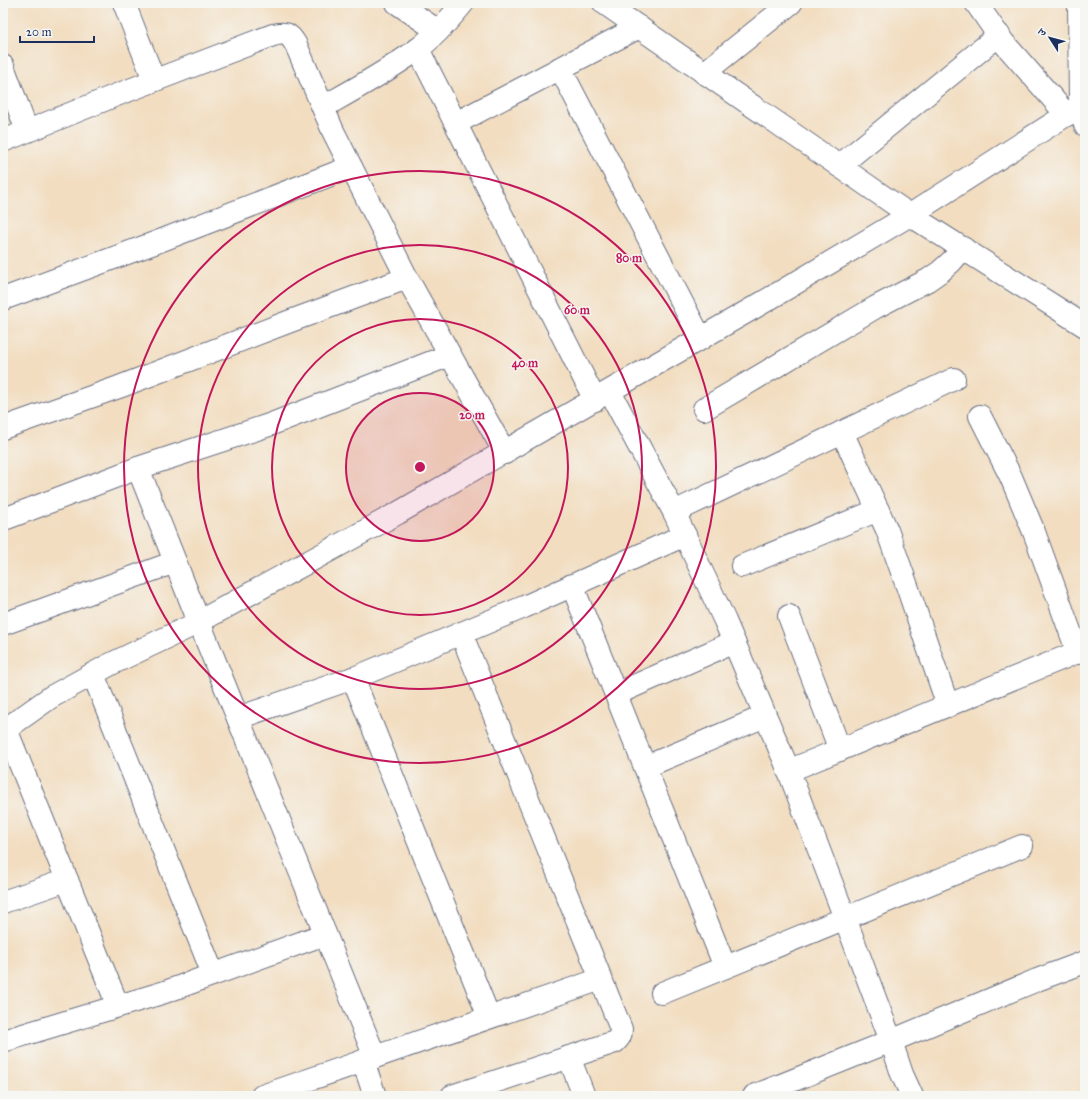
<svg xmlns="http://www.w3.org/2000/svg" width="1088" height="1099" viewBox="0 0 1088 1099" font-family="'IM FELL Great Primer','Noto Serif Devanagari',serif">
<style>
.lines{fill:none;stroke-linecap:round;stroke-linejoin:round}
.minor-casing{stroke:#666c80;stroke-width:24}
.tertiary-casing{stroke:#666c80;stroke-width:24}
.secondary-casing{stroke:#666c80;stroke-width:24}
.minor{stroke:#fff;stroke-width:22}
.tertiary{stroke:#fff;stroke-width:22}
.secondary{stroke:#fff;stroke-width:22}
.ring{fill:none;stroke:#c2185b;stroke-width:2}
.centre{fill:#c2185b;stroke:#f6f6f2;stroke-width:2}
.ring-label{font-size:12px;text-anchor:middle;font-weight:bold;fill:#c2185b;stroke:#f6f6f2;stroke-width:3;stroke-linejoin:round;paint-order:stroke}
</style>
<rect width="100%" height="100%" fill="#f6f6f2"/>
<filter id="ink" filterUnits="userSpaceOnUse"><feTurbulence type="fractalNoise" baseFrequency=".025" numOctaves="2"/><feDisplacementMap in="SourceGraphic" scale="8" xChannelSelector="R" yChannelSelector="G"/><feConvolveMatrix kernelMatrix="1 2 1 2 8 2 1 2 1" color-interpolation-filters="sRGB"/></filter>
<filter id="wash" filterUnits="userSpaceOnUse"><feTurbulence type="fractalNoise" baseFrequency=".012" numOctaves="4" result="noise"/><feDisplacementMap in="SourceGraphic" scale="16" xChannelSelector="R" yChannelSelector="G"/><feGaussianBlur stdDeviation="0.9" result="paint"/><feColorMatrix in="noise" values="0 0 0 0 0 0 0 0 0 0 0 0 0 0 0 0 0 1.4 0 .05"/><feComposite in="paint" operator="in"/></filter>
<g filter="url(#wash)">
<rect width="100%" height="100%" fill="#f2ddc0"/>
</g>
<g filter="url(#ink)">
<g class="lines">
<g class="minor-casing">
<g id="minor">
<path d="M124,3L154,80"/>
<path d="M397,3L438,31"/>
<path d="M976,3L1003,42L1067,115"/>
<path d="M1079,3L1080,106L1085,125"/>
<path d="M418,49L595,400"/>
<path d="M3,66L27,131"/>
<path d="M560,68L701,339"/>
<path d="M704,73L791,3"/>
<path d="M323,107C355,89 388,71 418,49C435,36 450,19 463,3"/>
<path d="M456,123L639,27"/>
<path d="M3,141L114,96L273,35C286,32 289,33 296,45L333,131L407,278L505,453"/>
<path d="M839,166L999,35"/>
<path d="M3,299L157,242L351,167"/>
<path d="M610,392L674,512L725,621L786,764L845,918L891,1041L902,1074L912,1096"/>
<path d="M704,409L876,307L928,280L941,271L952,261L963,248"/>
<path d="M980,416L1011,477L1034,532L1078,653"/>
<path d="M3,428L119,387L288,322L407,278"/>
<path d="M842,432L887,530L907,586L948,706"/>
<path d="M138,468L199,622L375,1057"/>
<path d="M674,512L954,379"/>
<path d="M7,518L138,468L269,425L450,355"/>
<path d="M742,566L878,510"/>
<path d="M572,585L725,967"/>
<path d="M789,616L840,750"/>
<path d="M3,624L175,562"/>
<path d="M93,674L213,974"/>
<path d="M353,678L489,1017"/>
<path d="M616,694L734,642"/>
<path d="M238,718L359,676L524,607L685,535"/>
<path d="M6,729L118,1006"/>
<path d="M3,731L51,697L111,664L191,626L398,513L762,303L910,215"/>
<path d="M645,767L765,716"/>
<path d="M788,771L1085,649"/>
<path d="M3,902L67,880"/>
<path d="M662,993L1022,846"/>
<path d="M3,1041L165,992L325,934"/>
<path d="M569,1057L584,1096"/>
<path d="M363,1061L375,1096"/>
<path d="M262,1096L601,979"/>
<path d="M452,1096L615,1042C620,1037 621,1035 621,1029L601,979L461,633"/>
<path d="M754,1096L891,1041L1037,980L1085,962"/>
</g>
</g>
<g class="tertiary-casing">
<path id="tertiary" d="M910,215L1085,326"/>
</g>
<g class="secondary-casing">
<path id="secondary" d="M604,3L910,215L1085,103"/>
</g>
<use href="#minor" class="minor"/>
<use href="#tertiary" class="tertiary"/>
<use href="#secondary" class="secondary"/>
</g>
</g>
<circle cx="420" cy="467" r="74" fill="#c2185b" fill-opacity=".12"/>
<g class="ring">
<circle cx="420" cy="467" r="74"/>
<circle cx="420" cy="467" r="148"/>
<circle cx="420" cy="467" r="222"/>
<circle cx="420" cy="467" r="296"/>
</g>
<circle cx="420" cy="467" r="6" class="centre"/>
<g class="ring-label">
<text x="629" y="262">80 m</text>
<text x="577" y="314">60 m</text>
<text x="525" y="367">40 m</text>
<text x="472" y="419">20 m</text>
</g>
<rect width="1088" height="1099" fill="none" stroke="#f6f6f2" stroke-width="16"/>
<g transform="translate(1050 38) rotate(306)" stroke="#f6f6f2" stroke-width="3" paint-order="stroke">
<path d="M0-3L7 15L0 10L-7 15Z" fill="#1b2f5e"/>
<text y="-6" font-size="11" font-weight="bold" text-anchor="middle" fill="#1b2f5e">उ</text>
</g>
<path d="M20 36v6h74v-6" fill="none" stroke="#1b2f5e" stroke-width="2"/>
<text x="26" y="36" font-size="12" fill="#1b2f5e" stroke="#f6f6f2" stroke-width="3" paint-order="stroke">20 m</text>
</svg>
